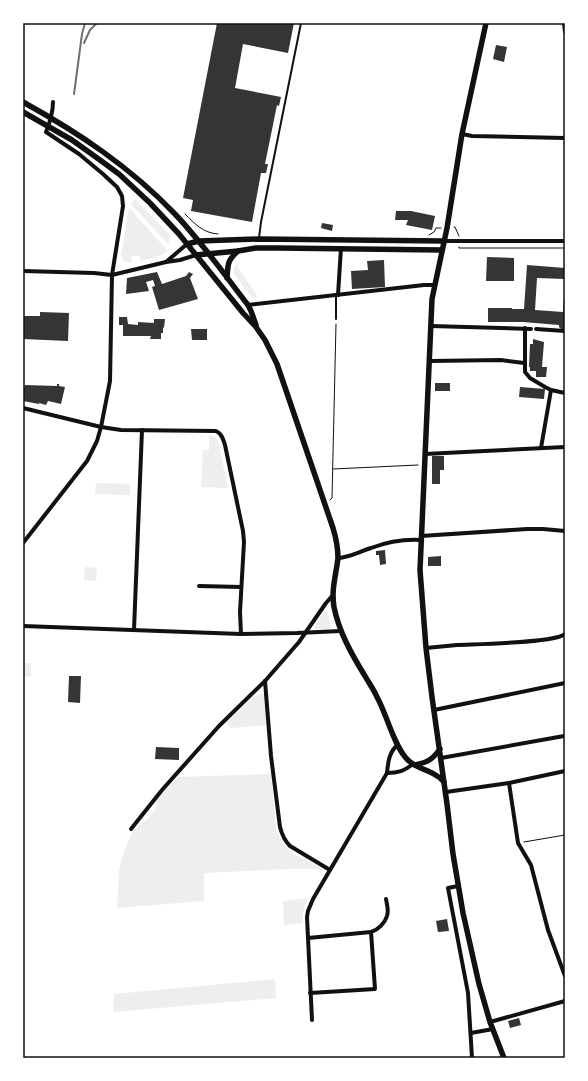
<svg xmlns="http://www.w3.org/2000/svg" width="588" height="1081" viewBox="0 0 588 1081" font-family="Figtree,sans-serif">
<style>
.green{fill:#eee}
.building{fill:#353535}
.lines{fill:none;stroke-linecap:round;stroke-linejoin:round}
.path{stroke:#111;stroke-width:1}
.service{stroke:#111;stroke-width:2}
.minor{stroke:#111;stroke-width:4}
.secondary{stroke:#111;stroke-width:5.5}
.rail{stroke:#707070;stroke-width:2}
.neatline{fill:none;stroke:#111;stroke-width:1.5}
</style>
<rect width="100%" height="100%" fill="#fff"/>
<g class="green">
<path d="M135,199L168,233L170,236V242L168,244L131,204Z"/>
<path d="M129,208L168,251C161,257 150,259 141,261L139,255L131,257L132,262L129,263L122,260L121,255Z"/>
<path d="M239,262L238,268L258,297L256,298L252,297L249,294L234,274V267Z"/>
<path d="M209,435L215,437L218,441L228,488L201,487L203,450H209Z"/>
<path d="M96,483L130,484V495L95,494Z"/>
<path d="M85,567L97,568L96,581L84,580Z"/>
<path d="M324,611H326L328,614L331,628L329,629H316L315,628V626Z"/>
<path d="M23,663H31V677L23,676Z"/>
<path d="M262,693L265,695L268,725L231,728L226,723L254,696L259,694Z"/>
<path d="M271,774L276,828L280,838L286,847L296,855L320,868V869H289L204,873V901L117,908L119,871L122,857L127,844L133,831L143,822L149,818L157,807L156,801L163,792L178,777Z"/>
<path d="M308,898C303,906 303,915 303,923L284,925L283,901Z"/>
<path d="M275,979L276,998L113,1012L114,994Z"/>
</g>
<g class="building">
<path d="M217,23H294L288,53L243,44L235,88L281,97L279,106L277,105L265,164H268L266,173H261L252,222L191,211L193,200L183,198Z"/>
<path d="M496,45L507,47L504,62L493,59Z"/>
<path d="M396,211H411L435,216L432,230L406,225L408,220H395Z"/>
<path d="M322,223L333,225L332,231L321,228Z"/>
<path d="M487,257L514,258V281H486Z"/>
<path d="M384,260L385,287L352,289L351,271L368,270L367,261Z"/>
<path d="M527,265L565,268V279L537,278L535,310L563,312L564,298H565V329H561L559,327V325L523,322H488V308H512V309H524Z"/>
<path d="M157,272L162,284L186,276L189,272L193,274L190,278L198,299L159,310L152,287L155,286L153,280L146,282L149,291L126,294L127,278Z"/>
<path d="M40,312L69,313L68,341L23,339V316H40Z"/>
<path d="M119,317H127L128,324L138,325V322L154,323V319H165L164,328L163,327V333H161V339H150L151,336H123V325H119Z"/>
<path d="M191,329H207V340H192Z"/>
<path d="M533,339L544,342L542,367H547L546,377H536V371H530V367H529L530,344H533Z"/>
<rect x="435" y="383" width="15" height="8"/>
<path d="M57,384H59V386L65,387L61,404L48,401L46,405L39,403V404L23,401V391L25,385L57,386Z"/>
<path d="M520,387L545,389L544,399L519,397Z"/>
<path d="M432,456H444V470H440V484H432Z"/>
<path d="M385,550L386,564L380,565L379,555H376V551Z"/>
<path d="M441,556V566H428V557Z"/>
<path d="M69,676H81L80,703L68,702Z"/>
<path d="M156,747L179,748V760L155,759Z"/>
<path d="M447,919L449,931L438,932L436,921Z"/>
<path d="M519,1018L521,1025L510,1028L508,1021Z"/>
</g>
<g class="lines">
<g class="path">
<path d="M185,214C195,224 203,233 218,234"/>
<path d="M454,227H455L459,236"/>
<path d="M429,235L434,232L436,228H441"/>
<path d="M459,247V248H565"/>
<path d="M333,469L418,465"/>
<path d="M330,500L332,498L336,324"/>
<path d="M524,842L565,835"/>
</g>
<g class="service">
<path d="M259,238L261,222L301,23"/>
<path d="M336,319V296"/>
</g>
<g class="minor">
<path d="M564,23L565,32"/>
<path d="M462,134L472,136L565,138"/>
<path d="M444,241H565"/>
<path d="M166,262L187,244"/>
<path d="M23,271L94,273L112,275L166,262L180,260L196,255"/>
<path d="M338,295L341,248"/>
<path d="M248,305L424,285H434"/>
<path d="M431,326L531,329"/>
<path d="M525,328V372L530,378L545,387L551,390L565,393"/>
<path d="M536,329L565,331"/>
<path d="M430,361L501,360L524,363"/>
<path d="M23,408L101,427L121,430L216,431C222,434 223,439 225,445L243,531L244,542L240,612L241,634"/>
<path d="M541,448L551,390"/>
<path d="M425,454L565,447"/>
<path d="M421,536L527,529H543L565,531"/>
<path d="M23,543L87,461L97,441L101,427L110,381L112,275L123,206L122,196L117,187L103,174L79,154L46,132C50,122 53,113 53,102"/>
<path d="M338,558C351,557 358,552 371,548C387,542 404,539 421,540"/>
<path d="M199,586L241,587"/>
<path d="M23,626L241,634L297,633L341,631"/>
<path d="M134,630L142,430"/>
<path d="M426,648C436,647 447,646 457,645C475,644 555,643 565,634"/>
<path d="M265,681L271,756L280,827C282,835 284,840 290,846L330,870"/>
<path d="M434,710L565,683"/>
<path d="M441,758L564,736"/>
<path d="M387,773C398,773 404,771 413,764"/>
<path d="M509,783L518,843L531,865L548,930L565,976"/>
<path d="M446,792L509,783L565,771"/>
<path d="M131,829L162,790L219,726L265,681L299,642L326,603L333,595"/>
<path d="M458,886L448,888L468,993L472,1058"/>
<path d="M371,932C378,930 385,923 387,916C389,911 387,905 386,899"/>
<path d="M308,938L371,932L375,989L310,993"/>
<path d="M312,1020L307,917L308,911L313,899L387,773C388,763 389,751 398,745"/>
<path d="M490,1022L565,1001"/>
<path d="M471,1033L493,1029"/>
</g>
<g class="secondary">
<path d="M486,23L462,134L447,228L432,299L420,570L426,648L432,697L447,804L453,854L463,913L479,984L490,1022L504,1058"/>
<path d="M23,102C79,133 130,167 174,213C201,241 224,274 248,305L251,311L256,325"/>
<path d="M23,112L72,140L100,160L119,174L150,203L179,234L243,313L256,327L265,340L277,364L333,528C336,538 338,548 338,558C336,575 331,590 334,607C339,632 352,655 365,676C369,683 374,690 377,697C387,715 393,743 406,758C414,768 427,769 437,776C440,777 442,780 444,782"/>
<path d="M187,244L199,241L259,239L444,241"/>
<path d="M196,255L238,251L256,248H277L442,250"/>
<path d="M227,278C228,264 227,261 238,251"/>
<path d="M415,765C428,762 432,760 440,749"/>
</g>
<g class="rail">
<path d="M84,43L90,30L97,23"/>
<path d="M74,94L82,34L85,23"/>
</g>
</g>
<rect width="588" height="1081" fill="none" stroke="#ffffff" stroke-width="48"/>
<rect x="24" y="24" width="540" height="1033" class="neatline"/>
</svg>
